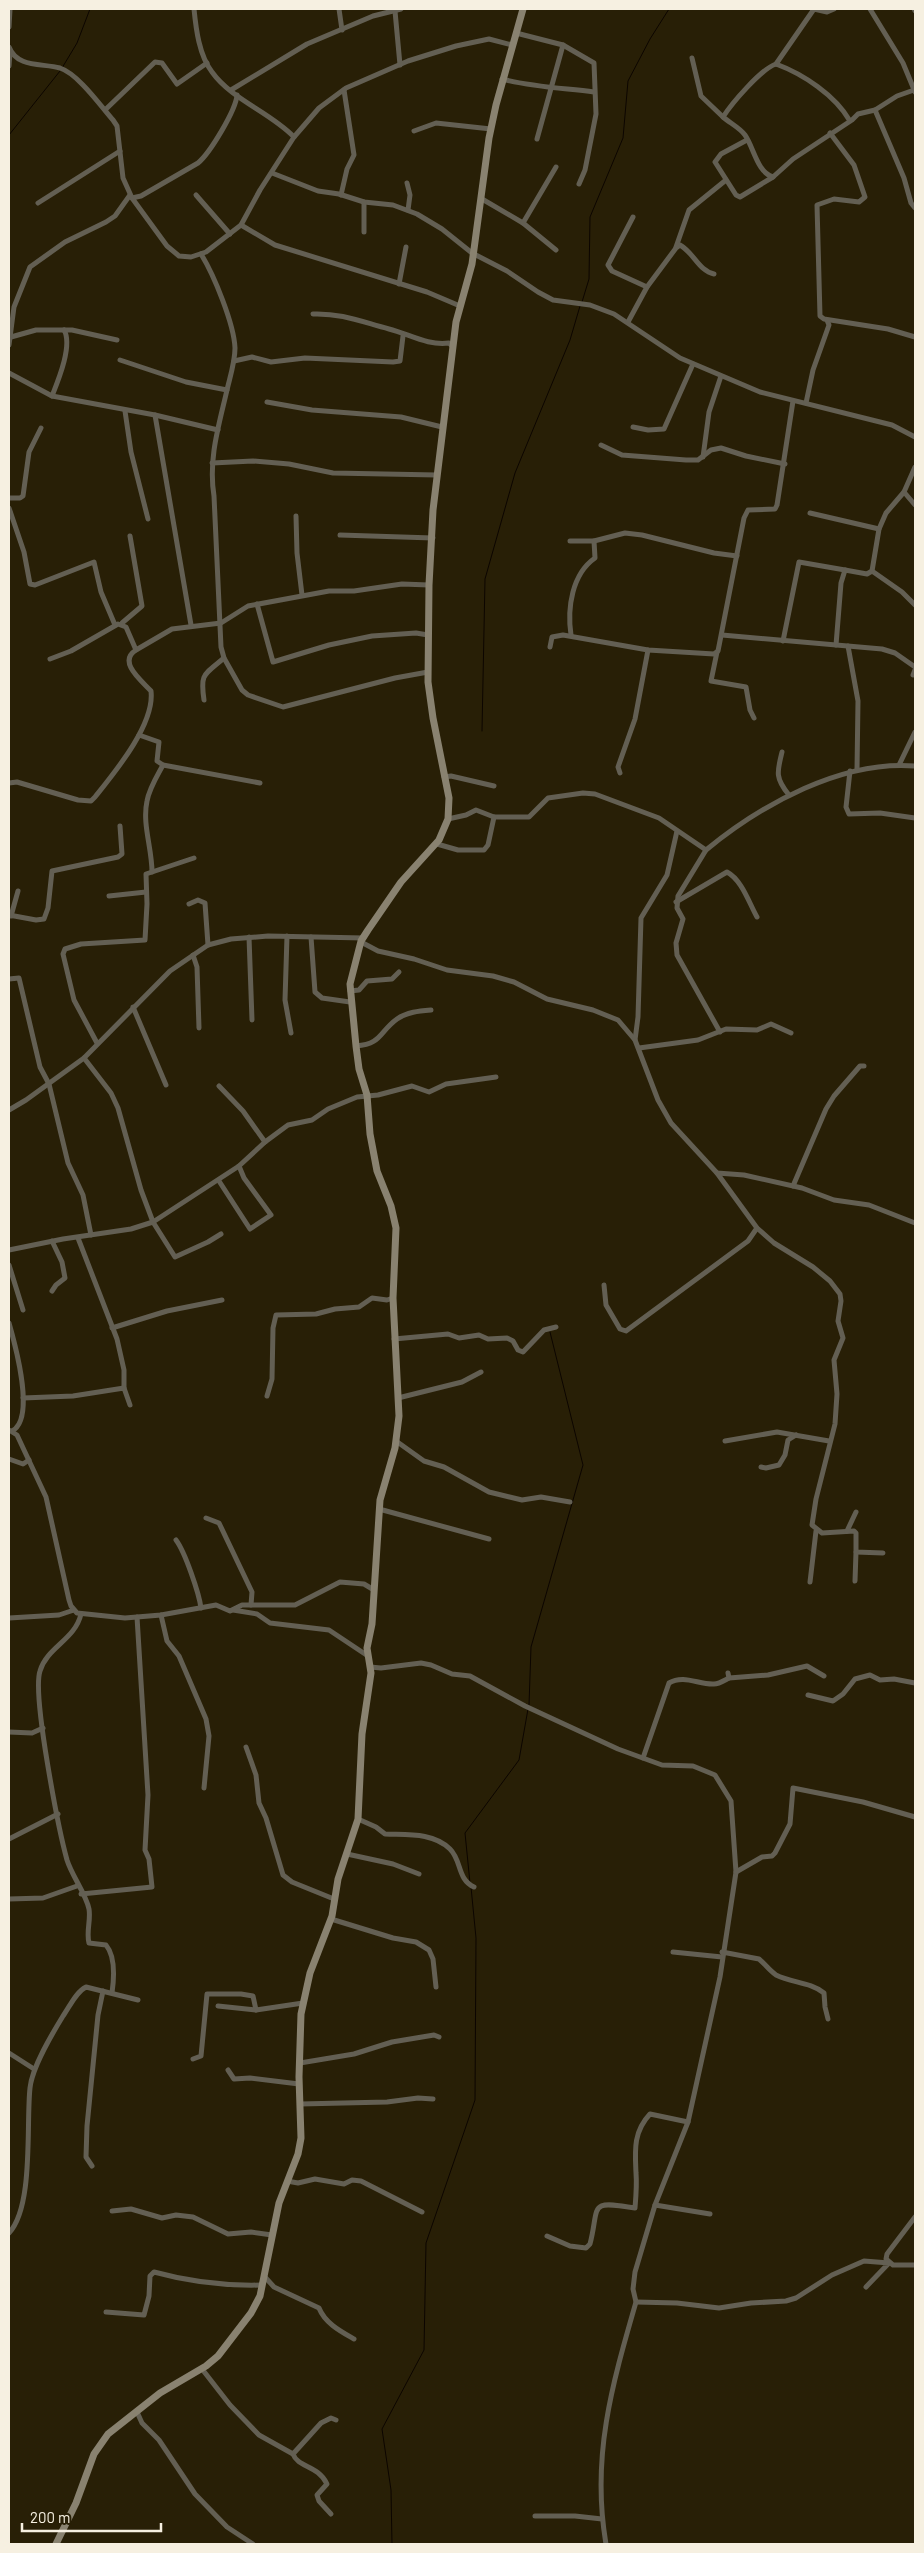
<svg xmlns="http://www.w3.org/2000/svg" width="924" height="2553" viewBox="0 0 924 2553" font-family="Barlow,sans-serif">
<style>
.lines{fill:none;stroke-linecap:round;stroke-linejoin:round}
.stream{stroke:#0c0500;stroke-width:1}
.street{stroke:#635f53;stroke-width:5}
.secondary{stroke:#898270;stroke-width:7}
</style>
<rect width="100%" height="100%" fill="#281f06"/>
<g class="lines">
<g class="stream">
<path d="M62,68L77,43L90,9"/>
<path d="M9,135L60,71"/>
<path d="M582,302L589,279L590,217L623,138L628,81L650,39L669,9"/>
<path d="M482,731L485,579L515,473L570,340L580,306"/>
<path d="M529,1705L531,1647L583,1465L550,1332"/>
<path d="M470,1883L465,1833L519,1760L528,1709"/>
<path d="M392,2544L391,2490L382,2429L424,2350L426,2243L475,2100L476,1938L471,1887"/>
</g>
<g class="street">
<path d="M194,9C196,29 199,55 212,72C232,100 270,112 294,137"/>
<path d="M339,9L342,30"/>
<path d="M870,9L903,63L915,92"/>
<path d="M914,9L915,11"/>
<path d="M395,11L400,65"/>
<path d="M9,27L10,9"/>
<path d="M516,33L563,45L594,63L596,114L585,170L579,184"/>
<path d="M9,47C17,68 42,63 60,68C78,74 100,105 113,120L117,126L123,178L132,198L167,246L179,256L191,257L206,252L241,225L260,190L294,137L319,108L346,88L408,61L456,46L489,39L512,45"/>
<path d="M692,58L701,96L723,117"/>
<path d="M776,64L814,9L827,12L834,9"/>
<path d="M9,66L10,52"/>
<path d="M502,79C533,87 562,88 594,92"/>
<path d="M231,90L307,44L373,16L401,9"/>
<path d="M105,110L155,62L162,63L177,84L207,63"/>
<path d="M875,110L904,178L911,203L915,208"/>
<path d="M850,121C835,95 803,74 776,64C761,69 732,103 723,117C730,123 740,128 745,135C754,148 757,172 773,177L793,159L852,120L858,114L875,110L897,96L914,90"/>
<path d="M414,131L436,123L491,129"/>
<path d="M830,133L854,165L865,197L859,202L834,199L817,205L820,316L824,319L888,329L915,337"/>
<path d="M537,139L563,45"/>
<path d="M747,140L721,154L715,162L736,195L740,197L773,177"/>
<path d="M272,173L318,191L339,194L364,202L393,205L417,214L442,229L472,253L507,271L538,292L553,300L590,305L614,314L680,358L760,392L892,425L915,437"/>
<path d="M407,183L410,195L408,210"/>
<path d="M196,195L230,234"/>
<path d="M341,195L347,169L354,155L344,90"/>
<path d="M132,198L141,196L198,163C210,153 236,110 237,95"/>
<path d="M482,199L523,223L556,250"/>
<path d="M38,203L120,151"/>
<path d="M633,217L608,265L612,271L647,287"/>
<path d="M523,223L556,167"/>
<path d="M241,225L275,245L427,292L460,306"/>
<path d="M364,232V202"/>
<path d="M676,247L689,210L726,180"/>
<path d="M399,284L406,247"/>
<path d="M313,314C342,313 362,322 389,329C409,334 428,346 449,343L452,346"/>
<path d="M628,322L647,287L676,248L680,245C694,253 699,271 714,274"/>
<path d="M11,337L36,330H72L117,340"/>
<path d="M9,345L14,307L30,267L65,242L106,222L115,216L130,195"/>
<path d="M120,360L186,382L227,390C230,377 235,362 235,348C234,324 214,275 201,254"/>
<path d="M234,361L252,357L271,362L305,358L393,362L400,361L403,336"/>
<path d="M9,373L52,396L155,415L218,430"/>
<path d="M227,390C219,425 208,459 214,496L221,647L224,658L242,690L248,695L283,707L395,678L428,672"/>
<path d="M52,396C58,381 73,345 64,330"/>
<path d="M267,402L312,410L401,417L442,427"/>
<path d="M806,403L813,370L829,325L827,320"/>
<path d="M125,411L131,452L148,519"/>
<path d="M155,415L191,625"/>
<path d="M633,427L648,430L664,429L693,364"/>
<path d="M601,445L622,455L686,460H698L711,450L721,448L746,456L785,464"/>
<path d="M703,457L709,412L721,376"/>
<path d="M212,463L253,461L289,464L333,473L437,475"/>
<path d="M915,467L904,492L915,505"/>
<path d="M9,498H20L23,496L29,452L41,428"/>
<path d="M9,508L24,552L30,584L35,585L94,562L101,592L115,625"/>
<path d="M810,513L879,529"/>
<path d="M296,516L297,553L302,595"/>
<path d="M340,535L433,538"/>
<path d="M570,541H594L625,533L642,535L714,553L737,556"/>
<path d="M872,571L902,592L915,605"/>
<path d="M257,604L273,662L329,645L372,636L416,633L428,635"/>
<path d="M122,623L142,606L130,536"/>
<path d="M571,635C567,608 572,574 595,558L594,541"/>
<path d="M722,635L882,649L895,653L915,667"/>
<path d="M783,641L799,562L845,570"/>
<path d="M836,645L841,583L845,570L867,574L872,571L879,529L886,513L904,492"/>
<path d="M848,646L858,701L857,770"/>
<path d="M550,647L552,637L563,635L648,650L714,654L718,651L744,518L748,510L775,509L777,505L793,401"/>
<path d="M717,652L711,681L746,687L750,710L754,718"/>
<path d="M50,659L71,651L118,624L126,627L136,650L172,629L221,623L248,606L329,591H354L402,584L429,585"/>
<path d="M913,675L915,670"/>
<path d="M204,700C200,673 204,675 224,658"/>
<path d="M139,735L159,742L157,761L163,765L260,783"/>
<path d="M782,752C777,772 775,778 789,795"/>
<path d="M899,765L915,732"/>
<path d="M850,771L846,807L849,814L880,813L915,818"/>
<path d="M620,773L618,767L635,719L648,650"/>
<path d="M444,777L451,776L494,786"/>
<path d="M9,783L17,782L78,800L91,801L95,797C115,772 155,724 151,691C142,681 117,662 136,650"/>
<path d="M448,819L466,815L476,810L494,817H529L548,798L583,793L595,794L659,818L706,850C762,804 842,760 915,766"/>
<path d="M437,844L458,850H484L488,845L494,817"/>
<path d="M706,850L678,896L677,908L683,919L676,943L677,955L720,1032"/>
<path d="M152,872C152,848 142,824 147,801C149,789 157,776 163,765"/>
<path d="M109,896L146,892"/>
<path d="M676,902L727,872C742,880 749,903 757,917"/>
<path d="M189,904L198,900L205,903L208,945"/>
<path d="M9,915L36,920L44,919L48,908L52,871L118,857L122,854L120,826"/>
<path d="M11,916L18,891"/>
<path d="M287,936L285,1000L291,1033"/>
<path d="M249,937L252,1020"/>
<path d="M311,937L315,992L322,998L350,1002"/>
<path d="M361,942L378,951L414,959L447,970L493,976L514,982L547,999L593,1010L618,1020L635,1040L658,1100L671,1123L717,1173L744,1175L802,1188L834,1200L869,1205L915,1223"/>
<path d="M193,955L197,967L199,1028"/>
<path d="M9,979L19,978L40,1067L49,1084L68,1163L83,1195L91,1235"/>
<path d="M350,991L359,990L367,981L392,979L399,972"/>
<path d="M133,1007L166,1085"/>
<path d="M635,1040L638,1017L641,918L667,875L677,831"/>
<path d="M97,1043L74,1000L63,954L65,949L81,944L145,940L147,904L146,874L194,858"/>
<path d="M356,1046C382,1044 379,1032 397,1019C407,1012 419,1011 431,1010"/>
<path d="M639,1048L698,1040L726,1029L757,1030L771,1024L791,1033"/>
<path d="M84,1058L111,1093L118,1108L141,1190L153,1222L175,1257L208,1242L221,1234"/>
<path d="M219,1086L243,1111L265,1142"/>
<path d="M9,1110L26,1100L84,1058L170,971L208,945L231,939L268,936L364,938"/>
<path d="M717,1173L757,1228L774,1243L813,1267L830,1281L840,1294L841,1301L838,1321L843,1338L834,1360L837,1394L835,1424L816,1499L812,1525L822,1533L854,1531L856,1533V1552L883,1553"/>
<path d="M219,1181L250,1229L271,1215L244,1178L239,1166"/>
<path d="M793,1186L826,1109L834,1096L860,1066H864"/>
<path d="M78,1238L117,1339L124,1370V1388"/>
<path d="M9,1250L63,1239L131,1229L153,1222L239,1166L265,1142L288,1125L312,1120L328,1109L357,1097L378,1095L412,1086L429,1092L446,1084L496,1077"/>
<path d="M9,1265L23,1310"/>
<path d="M604,1285L606,1305L620,1329L626,1331L748,1241L757,1228"/>
<path d="M52,1291L56,1285L65,1278L62,1262L52,1241"/>
<path d="M9,1323C15,1344 36,1419 12,1431"/>
<path d="M112,1328L167,1311L222,1300"/>
<path d="M394,1339L448,1334L459,1338L479,1335L488,1339L507,1338L513,1341L518,1350L523,1352L544,1330L556,1327"/>
<path d="M267,1396L272,1379L273,1328L276,1315L316,1314L335,1309L359,1307L372,1298L387,1300L393,1298"/>
<path d="M23,1398L73,1396L124,1388L130,1405"/>
<path d="M398,1398L462,1382L481,1372"/>
<path d="M9,1430L17,1435L46,1497L69,1600L71,1606L77,1613L125,1618L161,1615L216,1605L230,1611L242,1605H295L340,1582L364,1584L374,1590"/>
<path d="M396,1441L424,1461L444,1467L489,1492L522,1500L541,1497L570,1502"/>
<path d="M725,1441L777,1432L829,1441"/>
<path d="M9,1459L23,1464L29,1460"/>
<path d="M761,1467L766,1468L779,1465L785,1455L788,1440L796,1435"/>
<path d="M379,1509L489,1539"/>
<path d="M206,1518L219,1523L252,1592L251,1605"/>
<path d="M847,1531L856,1512"/>
<path d="M176,1540C185,1552 199,1593 201,1608"/>
<path d="M855,1581L856,1552"/>
<path d="M810,1582L816,1531"/>
<path d="M233,1610L257,1614L270,1623L329,1630L368,1656"/>
<path d="M81,1614C75,1640 47,1647 40,1671C32,1695 59,1831 67,1860C72,1876 86,1894 89,1909C91,1920 86,1932 89,1943L106,1945C116,1957 114,1979 112,1993"/>
<path d="M161,1615L167,1641L179,1656L206,1719L209,1736L204,1788"/>
<path d="M9,1618L59,1615L74,1610"/>
<path d="M370,1667L381,1668L421,1663L431,1665L452,1674L470,1676L525,1706L618,1749L662,1765L693,1766L715,1775L731,1801L736,1872L720,1977L688,2122L655,2205L635,2272L633,2289L636,2302C612,2385 591,2457 606,2544"/>
<path d="M729,1678L768,1675L807,1666L824,1676"/>
<path d="M808,1695L833,1701L843,1694L855,1679L870,1675L880,1680L894,1679L915,1683"/>
<path d="M9,1732L32,1733L43,1728"/>
<path d="M246,1747L256,1775L259,1803L266,1818L283,1875L292,1882L334,1899"/>
<path d="M643,1758L669,1683C684,1674 699,1685 714,1684C719,1684 725,1680 729,1678L728,1673"/>
<path d="M358,1819L376,1827L385,1834C406,1835 433,1832 450,1849C462,1861 457,1879 474,1887"/>
<path d="M9,1839L58,1814"/>
<path d="M347,1854L393,1864L419,1874"/>
<path d="M736,1872L762,1857L772,1856L775,1853L790,1824L793,1788L863,1802L915,1817"/>
<path d="M81,1894L152,1887L149,1859L145,1850L148,1795L137,1617"/>
<path d="M9,1899L43,1898L77,1886"/>
<path d="M331,1919L393,1938L416,1942L429,1950L433,1959L436,1987"/>
<path d="M673,1952L722,1957"/>
<path d="M722,1952L759,1959C765,1964 769,1970 776,1975C792,1983 810,1982 824,1993L825,2007L828,2019"/>
<path d="M218,2006L256,2010"/>
<path d="M9,2053L34,2069"/>
<path d="M193,2059L201,2056L207,1994H241L253,1996L256,2010L303,2003"/>
<path d="M300,2063L354,2054L392,2042L434,2035L439,2037"/>
<path d="M228,2070L234,2079L250,2078L299,2084"/>
<path d="M300,2104L387,2102L418,2098L433,2099"/>
<path d="M92,2166L86,2157L87,2126L98,2015L103,1991"/>
<path d="M287,2181L298,2183L315,2179L344,2184L352,2180L361,2181L422,2212"/>
<path d="M655,2205L710,2214"/>
<path d="M112,2211L131,2209L162,2218L176,2215L193,2217L228,2234L251,2232L272,2235"/>
<path d="M915,2217L887,2254L886,2259L893,2265H915"/>
<path d="M9,2233C34,2206 26,2124 30,2088C32,2067 52,2034 63,2016C70,2006 76,1992 86,1987L138,2000"/>
<path d="M547,2236L570,2246L586,2248L590,2244C600,2205 587,2200 635,2208C636,2196 637,2185 636,2173C635,2151 633,2132 650,2114L688,2122"/>
<path d="M264,2276L274,2287L319,2308C325,2323 340,2331 354,2339"/>
<path d="M636,2302L677,2303L719,2308L751,2303L786,2301L796,2298L832,2275L864,2261L889,2263L866,2287"/>
<path d="M106,2312L144,2315L149,2296L150,2276L154,2272C190,2282 225,2286 262,2285"/>
<path d="M202,2369L230,2405L259,2435L293,2454L321,2423L331,2418L336,2420"/>
<path d="M137,2412L142,2423L159,2440L195,2494L227,2527L253,2544"/>
<path d="M293,2454C298,2468 318,2465 327,2484L317,2495L319,2501L331,2514"/>
<path d="M535,2516H575L602,2519"/>
</g>
<path class="secondary" d="M56,2544L76,2503L94,2454L108,2434L160,2393L206,2366L218,2356L251,2313L260,2296L279,2203L298,2154L301,2138L299,2077L301,2014L310,1973L332,1916L338,1879L358,1819L362,1734L371,1673L367,1648L372,1624L380,1500L395,1448L399,1416L393,1298L396,1228L391,1206L377,1171L370,1134L367,1095L359,1069L356,1046L350,984L361,941L368,930L401,882L439,840L448,819L449,798L433,718L428,682L429,585L433,510L456,322L472,264L489,138L496,105L523,9"/>
</g>
<rect width="924" height="2553" fill="none" stroke="#f6f0e1" stroke-width="20"/>
<path d="M22 2523v8h139v-8" fill="none" stroke="#f6f0e1" stroke-width="2.5"/>
<text x="30" y="2523" font-size="15" fill="#f6f0e1" stroke="#281f06" stroke-width="4" paint-order="stroke">200 m</text>
</svg>
